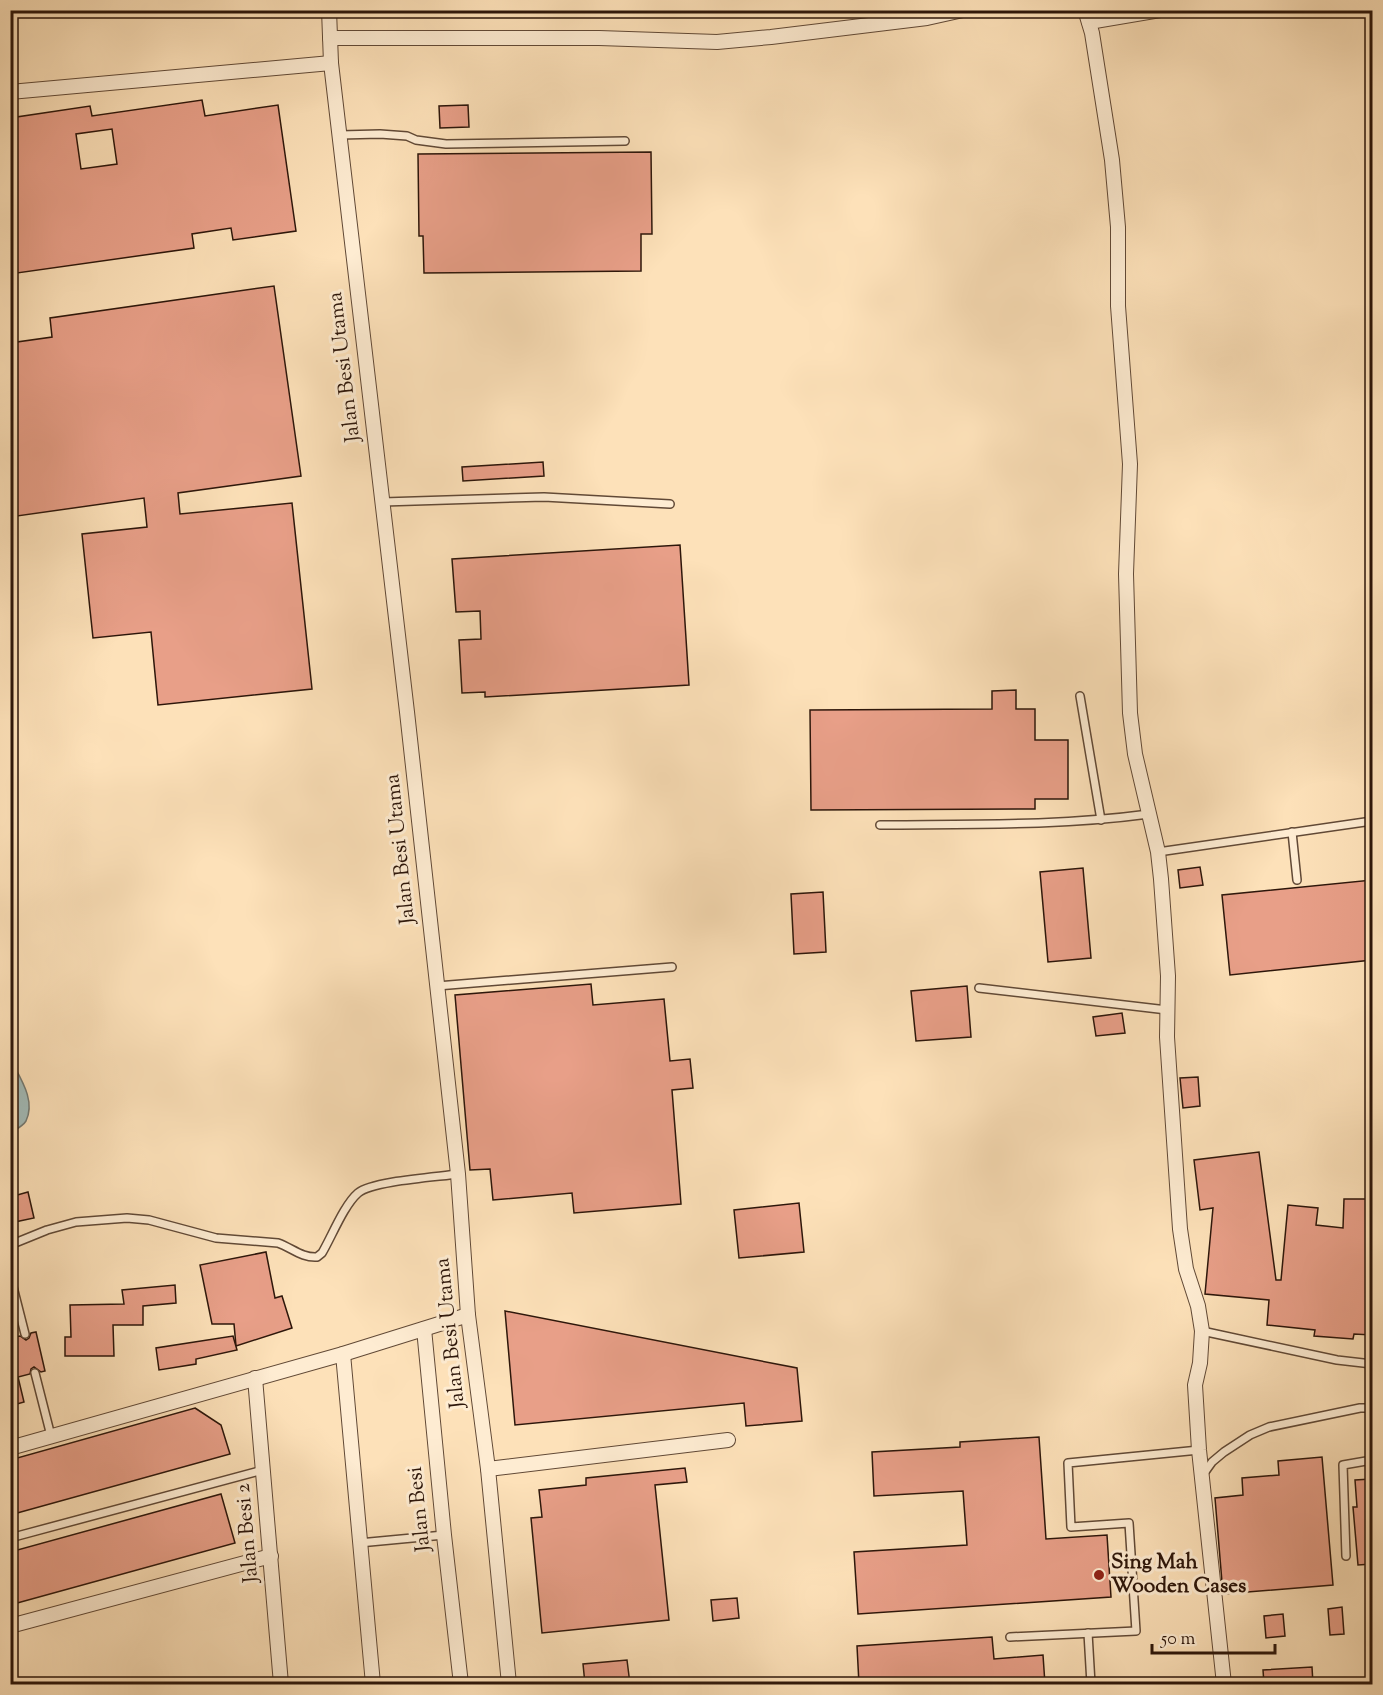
<svg xmlns="http://www.w3.org/2000/svg" width="1383" height="1695" viewBox="0 0 1383 1695" font-family="'Sorts Mill Goudy',serif">
<style>
.water{fill:#a2bbb8;stroke:#737972;stroke-width:1.5}
.building{fill:#e89f88;stroke:#2d160a;stroke-width:1.5;fill-rule:evenodd}
.lines{fill:none;stroke-linecap:round;stroke-linejoin:round}
.lane-casing{stroke:#614936;stroke-width:10}
.street-casing{stroke:#614936;stroke-width:16}
.lane{stroke:#feecd2;stroke-width:7}
.street{stroke:#feecd2;stroke-width:14}
.poi-dot{fill:#8f2418;stroke:#feecd2;stroke-width:2}
.labels{text-anchor:middle;dominant-baseline:central;stroke-width:6;stroke-linejoin:round;paint-order:stroke}
.street-label{font-size:21px;fill:#2d160a;stroke:#feecd2}
.poi-label{font-size:21px;font-weight:bold;fill:#2d160a;stroke:#feecd2;text-anchor:start}
</style>
<rect width="100%" height="100%" fill="#fde1b9"/>
<filter id="stains"><feTurbulence type="fractalNoise" baseFrequency=".00333" numOctaves="4"/><feColorMatrix values="0 0 0 0 .2 0 0 0 0 .09 0 0 0 0 .02 0 0 0 .5 -.17"/></filter>
<radialGradient id="worn" r=".72"><stop offset=".6" stop-color="#630" stop-opacity="0"/><stop offset="1" stop-color="#630" stop-opacity=".3"/></radialGradient>
<path class="water" d="M11,1060C20,1078 36,1100 26,1121C23,1126 15,1130 11,1133Z"/>
<g class="building">
<path d="M202,100L205,116L278,105L296,231L233,240L231,228L192,234L194,248L10,274V118L90,106L92,116ZM112,129L117,164L81,169L76,134Z"/>
<path d="M468,105L469,127L440,128L439,106Z"/>
<path d="M651,152L652,234H641V271L424,273L423,236H419L418,154Z"/>
<path d="M274,286L301,476L178,493L180,514L292,503L312,689L158,705L151,632L93,638L82,534L147,527L144,498L10,517V343L52,337L50,318Z"/>
<path d="M543,462L544,476L463,481L462,467Z"/>
<path d="M680,545L689,685L485,697V692L462,693L459,640L481,639L480,611L456,612L452,559Z"/>
<path d="M1016,690V709H1035V740H1068V799H1035V809L811,810L810,710L992,709V691Z"/>
<path d="M1200,867L1203,885L1180,888L1178,870Z"/>
<path d="M1083,868L1091,958L1048,962L1040,872Z"/>
<path d="M1372,880V960L1230,975L1222,895Z"/>
<path d="M823,892L826,952L794,954L791,894Z"/>
<path d="M591,984L593,1005L664,999L670,1061L690,1059L693,1088L672,1090L681,1204L574,1213L572,1193L493,1200L490,1169L470,1170L455,995Z"/>
<path d="M967,986L971,1037L916,1041L911,991Z"/>
<path d="M1122,1013L1125,1033L1096,1036L1093,1017Z"/>
<path d="M1198,1077L1200,1106L1183,1108L1180,1078Z"/>
<path d="M1259,1152L1276,1280H1281L1288,1205L1318,1208L1316,1225L1343,1228L1344,1199H1372V1335L1354,1334L1353,1339L1314,1336L1315,1330L1267,1325L1269,1300L1205,1294L1213,1208L1200,1210L1194,1160Z"/>
<path d="M28,1192L34,1218L10,1223V1197Z"/>
<path d="M799,1203L804,1252L739,1258L734,1210Z"/>
<path d="M266,1252L275,1298L282,1296L292,1328L236,1346L234,1324H212L200,1265Z"/>
<path d="M175,1285L176,1303L143,1306V1325H113L114,1356H65V1337H71L70,1305L124,1304L122,1290Z"/>
<path d="M505,1311L797,1368L802,1421L746,1426L744,1403L515,1425Z"/>
<path d="M36,1332L45,1371L41,1372L34,1367L31,1369L30,1374L18,1377L24,1402L10,1406V1338L20,1336L26,1340L29,1338L31,1333Z"/>
<path d="M233,1336L237,1350L196,1359V1364L159,1370L156,1348Z"/>
<path d="M195,1408L221,1425L230,1454L10,1515V1460Z"/>
<path d="M1039,1437L1046,1539L1107,1535L1111,1597L858,1614L854,1552L967,1545L963,1491L874,1496L872,1452L960,1447V1442Z"/>
<path d="M1322,1457L1333,1585L1223,1594L1215,1498L1243,1495L1242,1478L1279,1475L1278,1461Z"/>
<path d="M685,1468L687,1482L655,1485L669,1620L542,1633L531,1518L542,1517L539,1490L586,1485V1478Z"/>
<path d="M1371,1479L1372,1564L1358,1565L1353,1507H1357L1355,1480Z"/>
<path d="M221,1494L235,1543L10,1605V1552Z"/>
<path d="M737,1598L739,1618L713,1621L711,1600Z"/>
<path d="M1342,1607L1344,1634L1330,1635L1328,1609Z"/>
<path d="M1283,1614L1285,1636L1266,1638L1264,1616Z"/>
<path d="M992,1637L994,1659L1043,1655L1045,1684H859L857,1646Z"/>
<path d="M627,1660L630,1684H585L583,1664Z"/>
<path d="M1312,1667L1313,1684H1264L1263,1670Z"/>
</g>
<g class="lines">
<g class="lane-casing">
<g id="lane">
<path d="M340,135L380,134L407,136L416,140L446,144L625,141"/>
<path d="M383,502L544,497L670,504"/>
<path d="M1080,696L1101,820"/>
<path d="M880,825C970,824 1060,826 1149,814"/>
<path d="M1292,832L1297,880"/>
<path d="M1158,852L1372,821"/>
<path d="M437,986L672,967"/>
<path d="M979,988L1167,1010"/>
<path d="M10,1245L47,1230L76,1222L127,1218L149,1220L216,1238L278,1243C292,1248 302,1258 317,1257L322,1253C332,1236 344,1205 358,1193C372,1181 437,1177 458,1174"/>
<path d="M10,1275L25,1334"/>
<path d="M1202,1331L1337,1360L1372,1364"/>
<path d="M35,1373L51,1436"/>
<path d="M1202,1476L1212,1462L1224,1452L1250,1435L1269,1427L1360,1408H1372"/>
<path d="M10,1538L263,1470"/>
<path d="M359,1543L444,1535"/>
<path d="M1346,1556L1343,1465L1372,1460"/>
<path d="M1088,1633L1091,1684"/>
<path d="M1010,1637L1136,1631L1129,1523L1071,1527L1068,1463L1199,1450"/>
</g>
</g>
<g class="street-casing">
<g id="street">
<path d="M329,10L331,63L407,712L458,1174L468,1315L488,1469L509,1684"/>
<path d="M1083,10L1086,13L1092,33L1112,160L1118,227V306L1130,464L1126,574L1130,713L1135,754L1158,852L1161,879L1168,976L1167,1037L1180,1229L1186,1269L1198,1306L1202,1331L1200,1363L1195,1385L1199,1450L1224,1684"/>
<path d="M1089,22L1160,10"/>
<path d="M330,38H599L717,42L771,37L927,18L963,10"/>
<path d="M10,92L331,63"/>
<path d="M424,1329L444,1535L461,1684"/>
<path d="M343,1354L373,1684"/>
<path d="M255,1378L281,1684"/>
<path d="M10,1448L343,1354L468,1315"/>
<path d="M488,1469L728,1440"/>
<path d="M10,1626L271,1556"/>
</g>
</g>
<use href="#lane" class="lane"/>
<use href="#street" class="street"/>
</g>
<circle class="poi-dot" cx="1099" cy="1575" r="6"/>
<g class="labels">
<g class="street-label">
<text transform="translate(345 367) rotate(-97)">Jalan Besi Utama</text>
<text transform="translate(401 849) rotate(-96)">Jalan Besi Utama</text>
<text transform="translate(451 1333) rotate(-96)">Jalan Besi Utama</text>
<text transform="translate(420 1509) rotate(-96)">Jalan Besi</text>
<text transform="translate(248 1533) rotate(-95)">Jalan Besi 2</text>
</g>
<g class="poi-label">
<text x="1111" y="1563">Sing Mah<tspan x="1111" dy="24">Wooden Cases</tspan></text>
</g>
</g>
<rect width="1383" height="1695" fill="none" stroke="#fde1b9" stroke-width="36"/>
<rect x="12" y="12" width="1359" height="1671" fill="none" stroke="#2d160a" stroke-width="3"/>
<rect x="18" y="18" width="1347" height="1659" fill="none" stroke="#2d160a" stroke-width="1.5"/>
<path d="M1152 1644v9h123v-9" fill="none" stroke="#2d160a" stroke-width="3"/>
<text x="1161" y="1644" font-size="18" fill="#2d160a" stroke="#feecd2" stroke-width="4.5" paint-order="stroke">50 m</text>
<rect width="100%" height="100%" filter="url(#stains)"/>
<rect width="100%" height="100%" fill="url(#worn)"/>
</svg>
